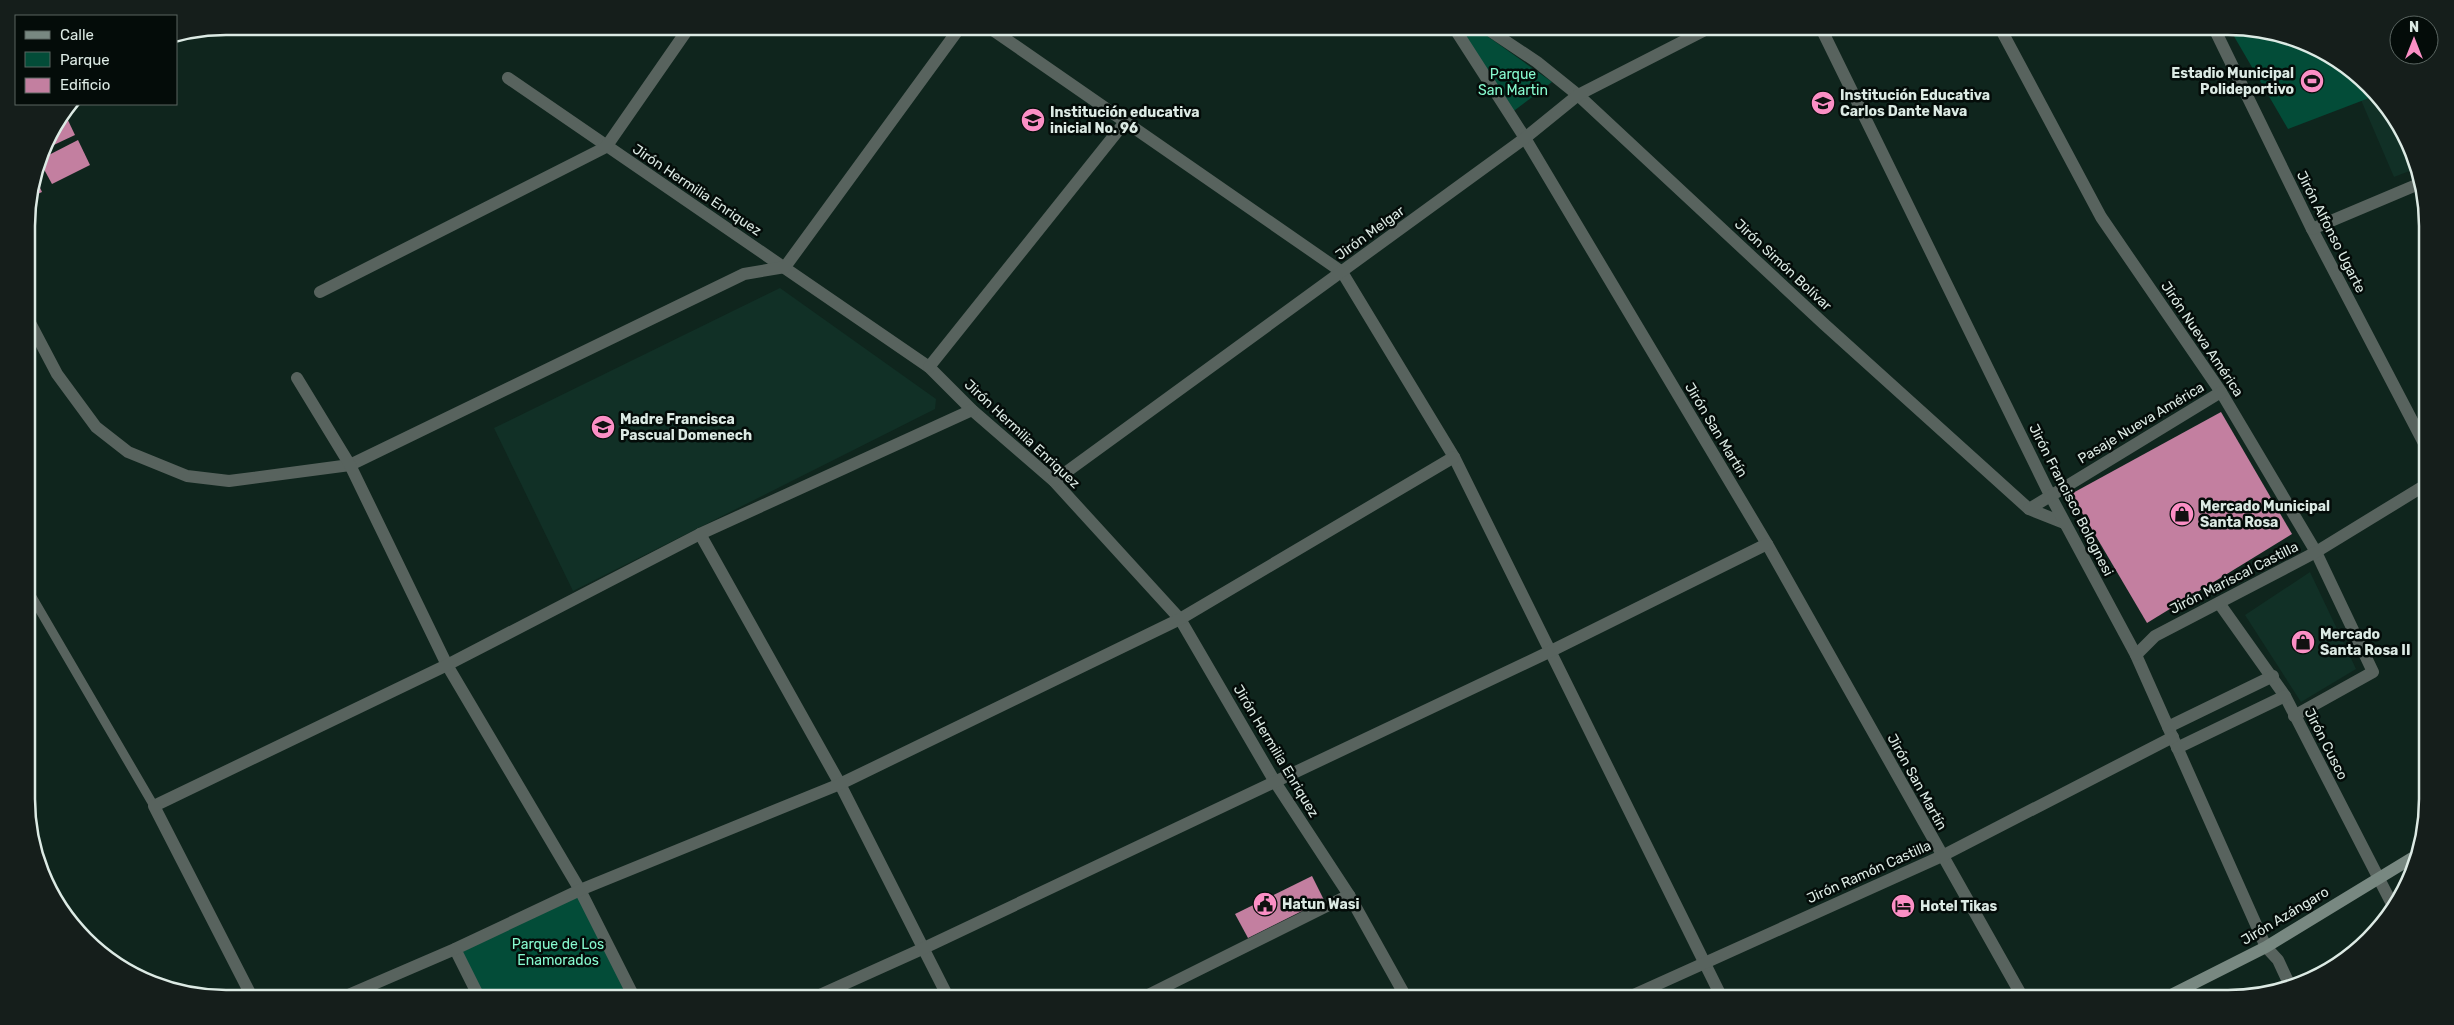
<svg xmlns="http://www.w3.org/2000/svg" width="2454" height="1025" viewBox="0 0 2454 1025" font-family="Rubik,sans-serif">
<style>
.built{fill:#113026}
.green{fill:#034c38}
.building{fill:#c37fa0}
.lines{fill:none;stroke-linecap:round;stroke-linejoin:round}
.lane{stroke:#58635e;stroke-width:9}
.street{stroke:#58635e;stroke-width:12}
.secondary{stroke:#788881;stroke-width:12}
.labels{text-anchor:middle;dominant-baseline:central;stroke-width:5;stroke-linejoin:round;paint-order:stroke}
.poi-label{font-size:14px;font-weight:bold;fill:#dceae4;stroke:#040c09;text-anchor:start}
.park-label{font-size:14px;fill:#86facf;stroke:#040c09}
.street-label{font-size:14px;fill:#dceae4;stroke:#040c09}
.rim{fill:none;stroke:#dceae4;stroke-width:2.5}
</style>
<rect width="100%" height="100%" fill="#0f251d"/>
<g class="built">
<path d="M2377,95L2386,104L2412,149L2417,168L2394,177L2361,100Z"/>
<path d="M780,288L936,399L935,409L573,591L494,428Z"/>
<path d="M2310,572L2356,669L2301,702L2245,615Z"/>
</g>
<g class="green">
<path d="M1455,26H1473L1552,82L1507,116Z"/>
<path d="M2228,26L2304,41L2349,67L2377,95L2288,129Z"/>
<path d="M580,890L633,999H485L462,952Z"/>
</g>
<g class="building">
<path d="M65,114L75,135L43,150L47,137Z"/>
<path d="M78,140L90,165L52,184L40,162L41,159Z"/>
<path d="M36,179L42,192L31,197Z"/>
<path d="M2221,412L2292,534L2147,623L2071,494Z"/>
<path d="M1312,876L1324,900L1248,938L1235,914Z"/>
</g>
<g class="lines">
<path class="lane" d="M28,590L154,806"/>
<g class="street">
<path d="M987,26L1342,272L1454,457L1722,998"/>
<path d="M1453,26L1525,138L1767,544L2023,998"/>
<path d="M1483,26L1537,62L1578,95L1824,324L2029,509L2064,523"/>
<path d="M1820,26L2050,495L2136,655L2266,947L2278,960L2291,988"/>
<path d="M1999,26L2101,217L2221,392L2316,552L2373,672L2294,716"/>
<path d="M2213,26L2312,229L2427,449"/>
<path d="M508,78L929,367L972,410L1054,481L1180,619L1275,782L1349,895L1407,999"/>
<path d="M2312,229L2421,183"/>
<path d="M320,292L606,147L690,26"/>
<path d="M27,317L57,374L96,427L128,452L187,476L229,481L350,465L744,274L785,267L961,26"/>
<path d="M929,367L1125,122"/>
<path d="M297,378L350,465L447,665L580,890L635,999"/>
<path d="M1054,481L1525,138L1578,95L1713,26"/>
<path d="M2029,509L2221,392"/>
<path d="M700,534L840,784L949,999"/>
<path d="M2219,603L2285,696L2394,908"/>
<path d="M2136,655L2155,636L2316,552L2427,484"/>
<path d="M2168,727L2273,676"/>
<path d="M2177,748L2285,696"/>
<path d="M455,949L480,999"/>
<path d="M1627,998L1942,856L2173,737"/>
<path d="M253,999L154,806L447,665L700,534L972,410"/>
<path d="M339,999L455,949L580,890L840,784L1180,619L1454,457"/>
<path d="M811,999L922,949L1551,651L1767,544"/>
<path d="M1140,999L1349,895"/>
</g>
<path class="secondary" d="M2165,998L2266,947L2417,855"/>
</g>
<defs>
<g id="stadium-disc" transform="scale(1.25)"><circle r="9.5" fill="#fb8fc5" stroke="#040c09"/><path d="M0-5a6.5 5 0 1 0 0 10a6.5 5 0 1 0 0-10ZM-3.5-1.8h7v3.6h-7Z" fill="#111"/></g>
<g id="school-disc" transform="scale(1.25)"><circle r="9.5" fill="#fb8fc5" stroke="#040c09"/><path d="M0-5L7-2L0 1L-7-2ZM-4 1L0 2.5L4 1V4Q0 6-4 4Z" fill="#111"/></g>
<g id="shop-disc" transform="scale(1.25)"><circle r="9.5" fill="#fb8fc5" stroke="#040c09"/><path d="M-5-2.5h2.3a2.7 3.5 0 0 1 5.4 0H5L5.5 6h-11ZM-1.5-2.5h3a1.5 2.3 0 0 0-3 0Z" fill="#111"/></g>
<g id="civic-disc" transform="scale(1.25)"><circle r="9.5" fill="#fb8fc5" stroke="#040c09"/><path d="M-.6-6.5H3V-4.5H.6V-3L4-1V1h2V6H-6V1h2V-1L-.6-3ZM-1.2 2.5V6h2.4V2.5Z" fill="#111"/></g>
<g id="hotel-disc" transform="scale(1.25)"><circle r="9.5" fill="#fb8fc5" stroke="#040c09"/><path d="M-6-4.5h1.5V1H6V5H4.5V3h-9V5H-6ZM-4 0a1.8 1.8 0 1 1 3.6 0ZM.5 0V-2.5h3Q6-2.5 6 0Z" fill="#111"/></g>
</defs>
<g fill-rule="evenodd">
<use href="#stadium-disc" x="2312" y="81"/>
<use href="#school-disc" x="1823" y="103"/>
<use href="#school-disc" x="1033" y="120"/>
<use href="#school-disc" x="603" y="427"/>
<use href="#shop-disc" x="2182" y="514"/>
<use href="#shop-disc" x="2303" y="642"/>
<use href="#civic-disc" x="1265" y="904"/>
<use href="#hotel-disc" x="1903" y="906"/>
</g>
<g class="labels">
<g class="poi-label">
<text x="2294" y="73" text-anchor="end">Estadio Municipal<tspan x="2294" dy="16">Polideportivo</tspan></text>
<text x="1840" y="95">Institución Educativa<tspan x="1840" dy="16">Carlos Dante Nava</tspan></text>
<text x="1050" y="112">Institución educativa<tspan x="1050" dy="16">inicial No. 96</tspan></text>
<text x="620" y="419">Madre Francisca<tspan x="620" dy="16">Pascual Domenech</tspan></text>
<text x="2200" y="506">Mercado Municipal<tspan x="2200" dy="16">Santa Rosa</tspan></text>
<text x="2320" y="634">Mercado<tspan x="2320" dy="16">Santa Rosa II</tspan></text>
<text x="1282" y="904">Hatun Wasi</text>
<text x="1920" y="906">Hotel Tikas</text>
</g>
<g class="park-label">
<text x="1513" y="74">Parque<tspan x="1513" dy="16">San Martin</tspan></text>
<text x="558" y="944">Parque de Los<tspan x="558" dy="16">Enamorados</tspan></text>
</g>
<g class="street-label">
<text transform="translate(697 190) rotate(34)">Jirón Hermilia Enriquez</text>
<text transform="translate(2331 232) rotate(63)">Jirón Alfonso Ugarte</text>
<text transform="translate(1370 233) rotate(-36)">Jirón Melgar</text>
<text transform="translate(1783 265) rotate(43)">Jirón Simón Bolívar</text>
<text transform="translate(2202 339) rotate(56)">Jirón Nueva América</text>
<text transform="translate(2141 423) rotate(-31)">Pasaje Nueva América</text>
<text transform="translate(1716 430) rotate(59)">Jirón San Martín</text>
<text transform="translate(1022 434) rotate(43)">Jirón Hermilia Enriquez</text>
<text transform="translate(2071 500) rotate(63)">Jirón Francisco Bolognesi</text>
<text transform="translate(2234 578) rotate(-27)">Jirón Mariscal Castilla</text>
<text transform="translate(2326 744) rotate(63)">Jirón Cusco</text>
<text transform="translate(1276 751) rotate(59)">Jirón Hermilia Enriquez</text>
<text transform="translate(1917 782) rotate(61)">Jirón San Martín</text>
<text transform="translate(1869 872) rotate(-24)">Jirón Ramón Castilla</text>
<text transform="translate(2285 916) rotate(-31)">Jirón Azángaro</text>
</g>
</g>
<path d="M0 0H2454V1025H0ZM226 35H2228A191 191 0 0 1 2419 226V799A191 191 0 0 1 2228 990H226A191 191 0 0 1 35 799V226A191 191 0 0 1 226 35Z" fill="#151e1b" fill-rule="evenodd"/>
<path class="rim" d="M226 35H2228A191 191 0 0 1 2419 226V799A191 191 0 0 1 2228 990H226A191 191 0 0 1 35 799V226A191 191 0 0 1 226 35Z"/>
<rect x="15" y="15" width="162" height="90" fill="#040c09" stroke="#5a6561"/>
<rect x="25" y="31" width="25" height="8" fill="#788881" stroke="#5a6561"/>
<text x="60" y="40" font-size="15" fill="#dceae4">Calle</text>
<rect x="25" y="52" width="25" height="15" fill="#034c38" stroke="#5a6561"/>
<text x="60" y="65" font-size="15" fill="#dceae4">Parque</text>
<rect x="25" y="78" width="25" height="15" fill="#c37fa0" stroke="#5a6561"/>
<text x="60" y="90" font-size="15" fill="#dceae4">Edificio</text>
<g transform="translate(2414 40)"><circle r="24" fill="#040c09" stroke="#5a6561"/>
<path d="M0-4L9 19L0 12L-9 19Z" fill="#fb8fc5"/>
<text y="-8" font-size="14" font-weight="bold" text-anchor="middle" fill="#dceae4">N</text>
</g>
</svg>
